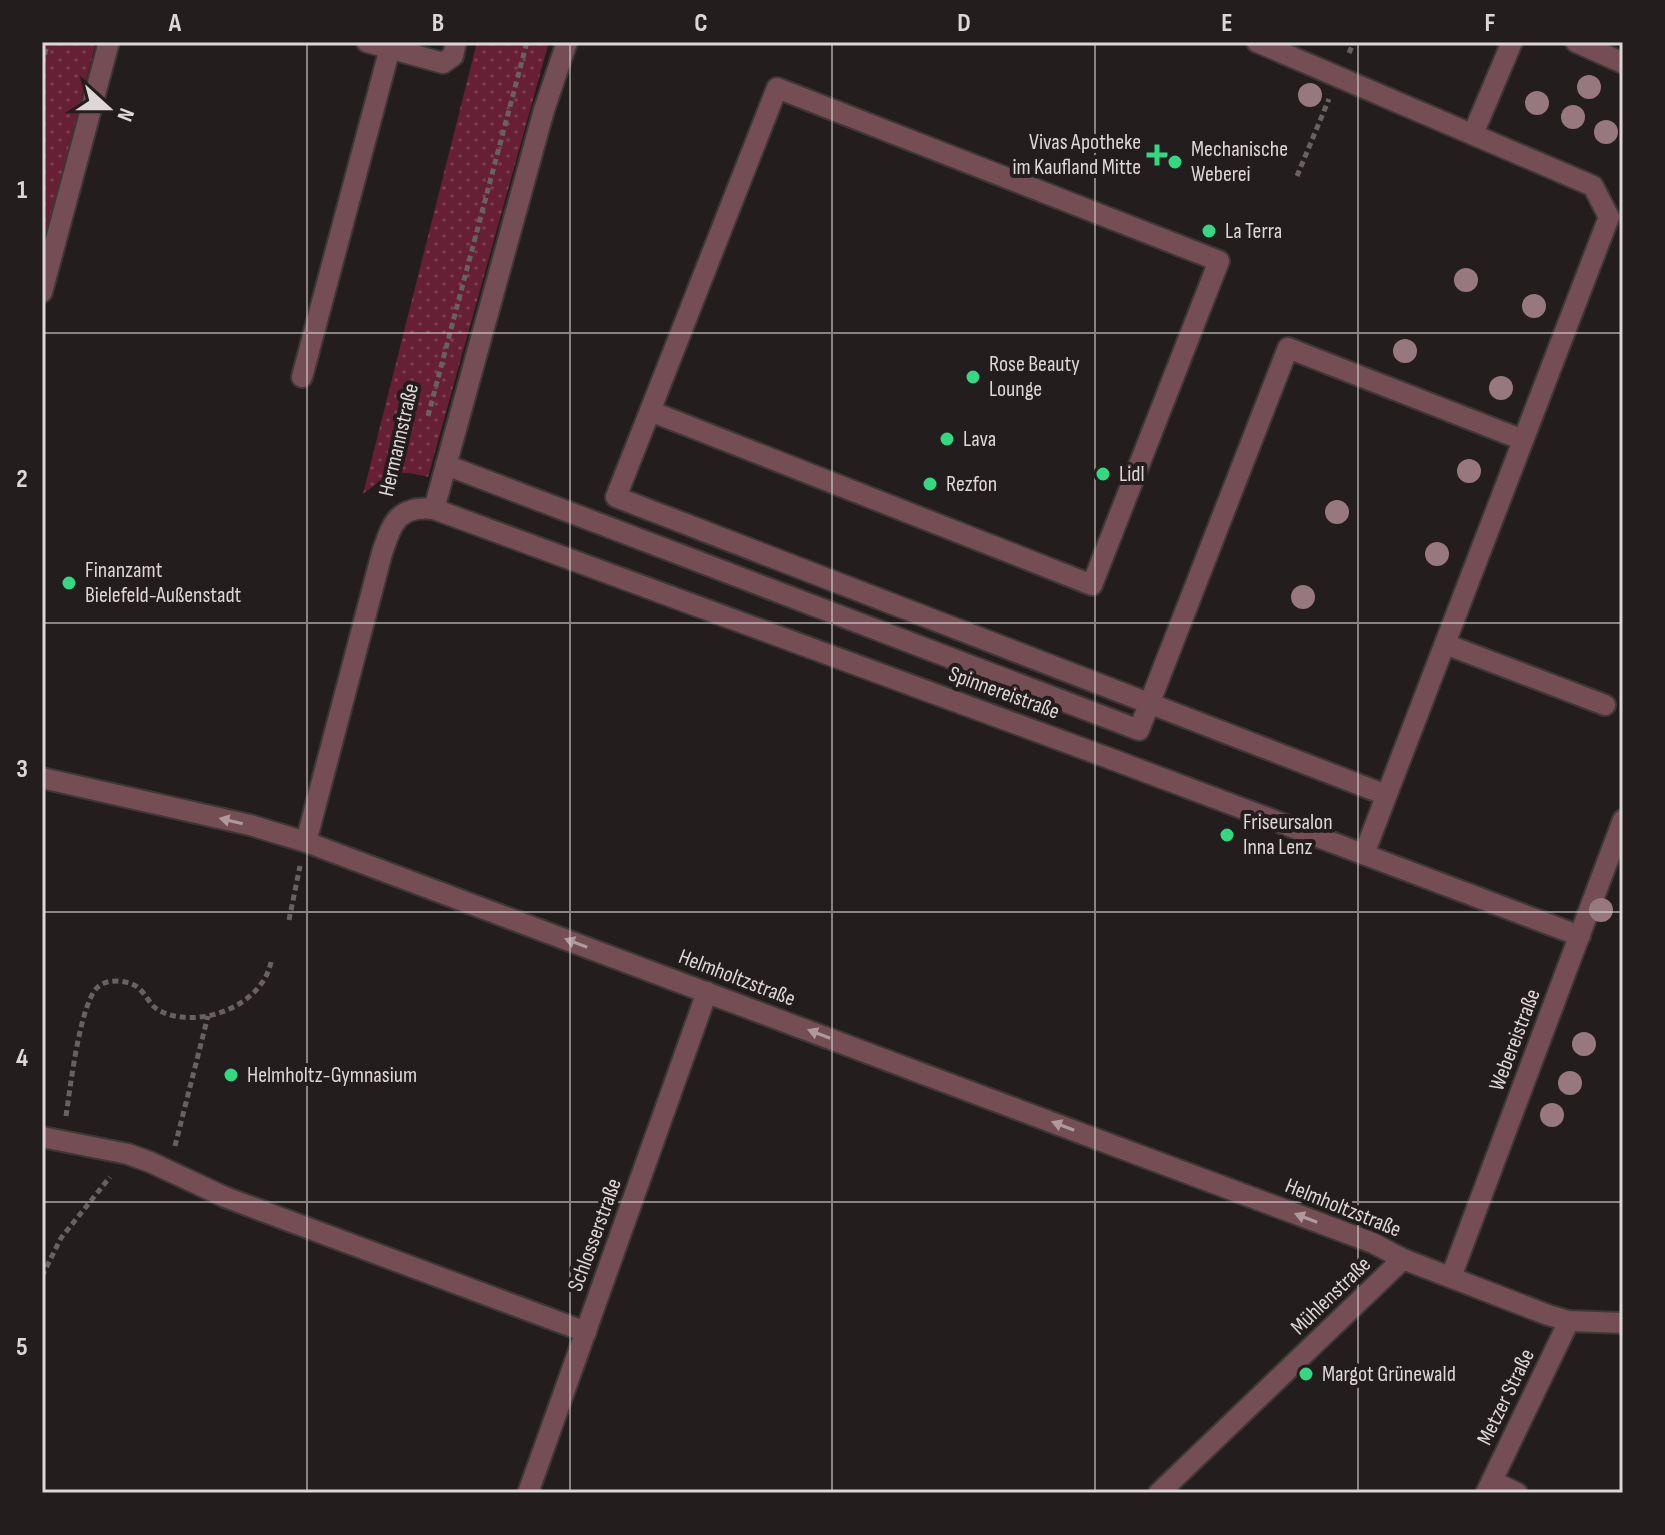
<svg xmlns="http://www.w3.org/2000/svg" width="1665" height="1535" viewBox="0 0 1665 1535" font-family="'Sofia Sans Condensed',sans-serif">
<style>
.park{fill:url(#park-dots)}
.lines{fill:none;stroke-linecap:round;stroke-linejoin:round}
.minor-casing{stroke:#3e3738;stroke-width:24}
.path{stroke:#686162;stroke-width:5;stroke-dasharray:6 4;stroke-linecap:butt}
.minor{stroke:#744d55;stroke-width:20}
.tree{fill:#97787e}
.oneway{fill:#ae999d}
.grid{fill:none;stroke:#ddd7d8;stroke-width:2;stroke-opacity:0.55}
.poi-dot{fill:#33d881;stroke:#241d1e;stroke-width:3}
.labels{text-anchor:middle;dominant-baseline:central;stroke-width:8;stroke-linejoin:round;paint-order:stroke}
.poi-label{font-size:22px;fill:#ddd7d8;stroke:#241d1e;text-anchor:start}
.street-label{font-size:22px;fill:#ddd7d8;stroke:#241d1e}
.neatline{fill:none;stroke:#ddd7d8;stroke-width:3}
.grid-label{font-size:26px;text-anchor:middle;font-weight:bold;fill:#ddd7d8}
</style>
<defs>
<pattern id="park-dots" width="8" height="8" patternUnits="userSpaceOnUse" patternTransform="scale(2)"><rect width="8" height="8" fill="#661f35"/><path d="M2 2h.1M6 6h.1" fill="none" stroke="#7b3f52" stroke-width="1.8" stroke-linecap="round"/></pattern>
</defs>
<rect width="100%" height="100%" fill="#241d1e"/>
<g class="park">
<path d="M42,42H96L42,251Z"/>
<path d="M477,42H549L428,477C394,468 389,474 363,494Z"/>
</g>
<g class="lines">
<g class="minor-casing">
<g id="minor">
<path d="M367,42L443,63L453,56L456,42"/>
<path d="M1257,42L1593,186L1609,217L1364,854"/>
<path d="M1576,42L1623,63"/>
<path d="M1473,134L1512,42"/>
<path d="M42,292L109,42"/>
<path d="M302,377L390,48"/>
<path d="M650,411L777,88L1219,261L1092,585L650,411L616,497L1386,795"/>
<path d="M446,465L1139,730L1288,348L1523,440"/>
<path d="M434,509L544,110L567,42"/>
<path d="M1445,644L1605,705"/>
<path d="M42,778L250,825L306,842L1373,1243L1403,1259"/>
<path d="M306,842L382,553C392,523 398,505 434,509L1114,760L1580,936"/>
<path d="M42,1137L128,1154L150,1162L225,1197L586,1332"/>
<path d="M1451,1277L1623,820"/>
<path d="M1492,1481L1517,1493"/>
<path d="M528,1493L707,992"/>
<path d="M1159,1493L1403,1259L1548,1315L1569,1321L1623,1323"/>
<path d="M1486,1493L1569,1321"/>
</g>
</g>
<g class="path">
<path d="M1349,53L1354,42"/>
<path d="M42,64L48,42"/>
<path d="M1297,176L1329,99"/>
<path d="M428,416L527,42"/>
<path d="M289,920L300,866"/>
<path d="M66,1116C70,1090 80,1000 99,986C108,979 124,980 134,985C146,991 148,1005 160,1011C199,1030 262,1006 271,962"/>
<path d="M175,1146L208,1016"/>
<path d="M42,1276L61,1238L110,1177"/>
</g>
<use href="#minor" class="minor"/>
</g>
<g class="tree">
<circle cx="1589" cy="87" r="12"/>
<circle cx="1310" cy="95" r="12"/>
<circle cx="1537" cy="103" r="12"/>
<circle cx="1573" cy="117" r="12"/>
<circle cx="1606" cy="132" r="12"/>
<circle cx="1466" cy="280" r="12"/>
<circle cx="1534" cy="306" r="12"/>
<circle cx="1405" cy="351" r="12"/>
<circle cx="1501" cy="388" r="12"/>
<circle cx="1469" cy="471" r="12"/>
<circle cx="1337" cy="512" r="12"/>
<circle cx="1437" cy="554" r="12"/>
<circle cx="1303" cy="597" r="12"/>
<circle cx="1601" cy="910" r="12"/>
<circle cx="1584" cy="1044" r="12"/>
<circle cx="1570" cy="1083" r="12"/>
<circle cx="1552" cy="1115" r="12"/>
</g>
<defs><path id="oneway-solid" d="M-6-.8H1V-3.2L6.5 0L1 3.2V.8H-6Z" transform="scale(2)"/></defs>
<g class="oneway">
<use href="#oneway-solid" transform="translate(231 821) rotate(-167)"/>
<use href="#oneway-solid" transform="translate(576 943) rotate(-159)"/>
<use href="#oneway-solid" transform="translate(819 1034) rotate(-159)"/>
<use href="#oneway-solid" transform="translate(1063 1126) rotate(-159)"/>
<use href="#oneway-solid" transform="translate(1306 1218) rotate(-159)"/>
</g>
<path class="grid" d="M307,42V1493M570,42V1493M832,42V1493M1095,42V1493M1358,42V1493M42,333H1623M42,623H1623M42,912H1623M42,1202H1623"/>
<g class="poi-dot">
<path d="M1153 143h8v8h8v8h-8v8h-8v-8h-8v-8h8z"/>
<circle cx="1175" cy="162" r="8"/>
<circle cx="1209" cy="231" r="8"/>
<circle cx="973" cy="377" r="8"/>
<circle cx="947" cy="439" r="8"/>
<circle cx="1103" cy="474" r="8"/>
<circle cx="930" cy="484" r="8"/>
<circle cx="69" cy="583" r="8"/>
<circle cx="1227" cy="835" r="8"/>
<circle cx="231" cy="1075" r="8"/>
<circle cx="1306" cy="1374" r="8"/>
</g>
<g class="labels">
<g class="poi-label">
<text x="1141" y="142" text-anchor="end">Vivas Apotheke<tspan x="1141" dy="25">im Kaufland Mitte</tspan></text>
<text x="1191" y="149">Mechanische<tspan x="1191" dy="25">Weberei</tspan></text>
<text x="1225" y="231">La Terra</text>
<text x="989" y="364">Rose Beauty<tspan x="989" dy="25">Lounge</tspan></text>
<text x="963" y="439">Lava</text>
<text x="1119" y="474">Lidl</text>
<text x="946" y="484">Rezfon</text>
<text x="85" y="570">Finanzamt<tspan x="85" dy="25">Bielefeld-Außenstadt</tspan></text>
<text x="1243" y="822">Friseursalon<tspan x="1243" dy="25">Inna Lenz</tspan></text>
<text x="247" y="1075">Helmholtz-Gymnasium</text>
<text x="1322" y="1374">Margot Grünewald</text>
</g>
<g class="street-label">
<text transform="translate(399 440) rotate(-77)">Hermannstraße</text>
<text transform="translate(1004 693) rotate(20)">Spinnereistraße</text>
<text transform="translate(737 978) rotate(21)">Helmholtzstraße</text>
<text transform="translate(1515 1040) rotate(-69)">Webereistraße</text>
<text transform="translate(1343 1208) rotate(22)">Helmholtzstraße</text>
<text transform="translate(595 1235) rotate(-70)">Schlosserstraße</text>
<text transform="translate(1331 1296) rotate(-44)">Mühlenstraße</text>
<text transform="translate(1506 1397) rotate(-64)">Metzer Straße</text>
</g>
</g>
<rect width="1665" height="1535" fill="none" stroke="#241d1e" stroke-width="88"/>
<g transform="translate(108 108) rotate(111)" stroke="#241d1e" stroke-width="6" paint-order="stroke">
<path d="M0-6L14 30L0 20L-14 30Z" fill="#ddd7d8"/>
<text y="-12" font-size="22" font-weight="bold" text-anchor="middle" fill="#ddd7d8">N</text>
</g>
<rect x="44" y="44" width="1577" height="1447" class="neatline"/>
<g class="grid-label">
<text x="175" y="31">A</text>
<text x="438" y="31">B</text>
<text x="701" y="31">C</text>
<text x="964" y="31">D</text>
<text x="1227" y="31">E</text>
<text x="1490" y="31">F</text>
<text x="22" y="198">1</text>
<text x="22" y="487">2</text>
<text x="22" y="777">3</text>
<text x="22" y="1066">4</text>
<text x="22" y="1355">5</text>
</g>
</svg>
